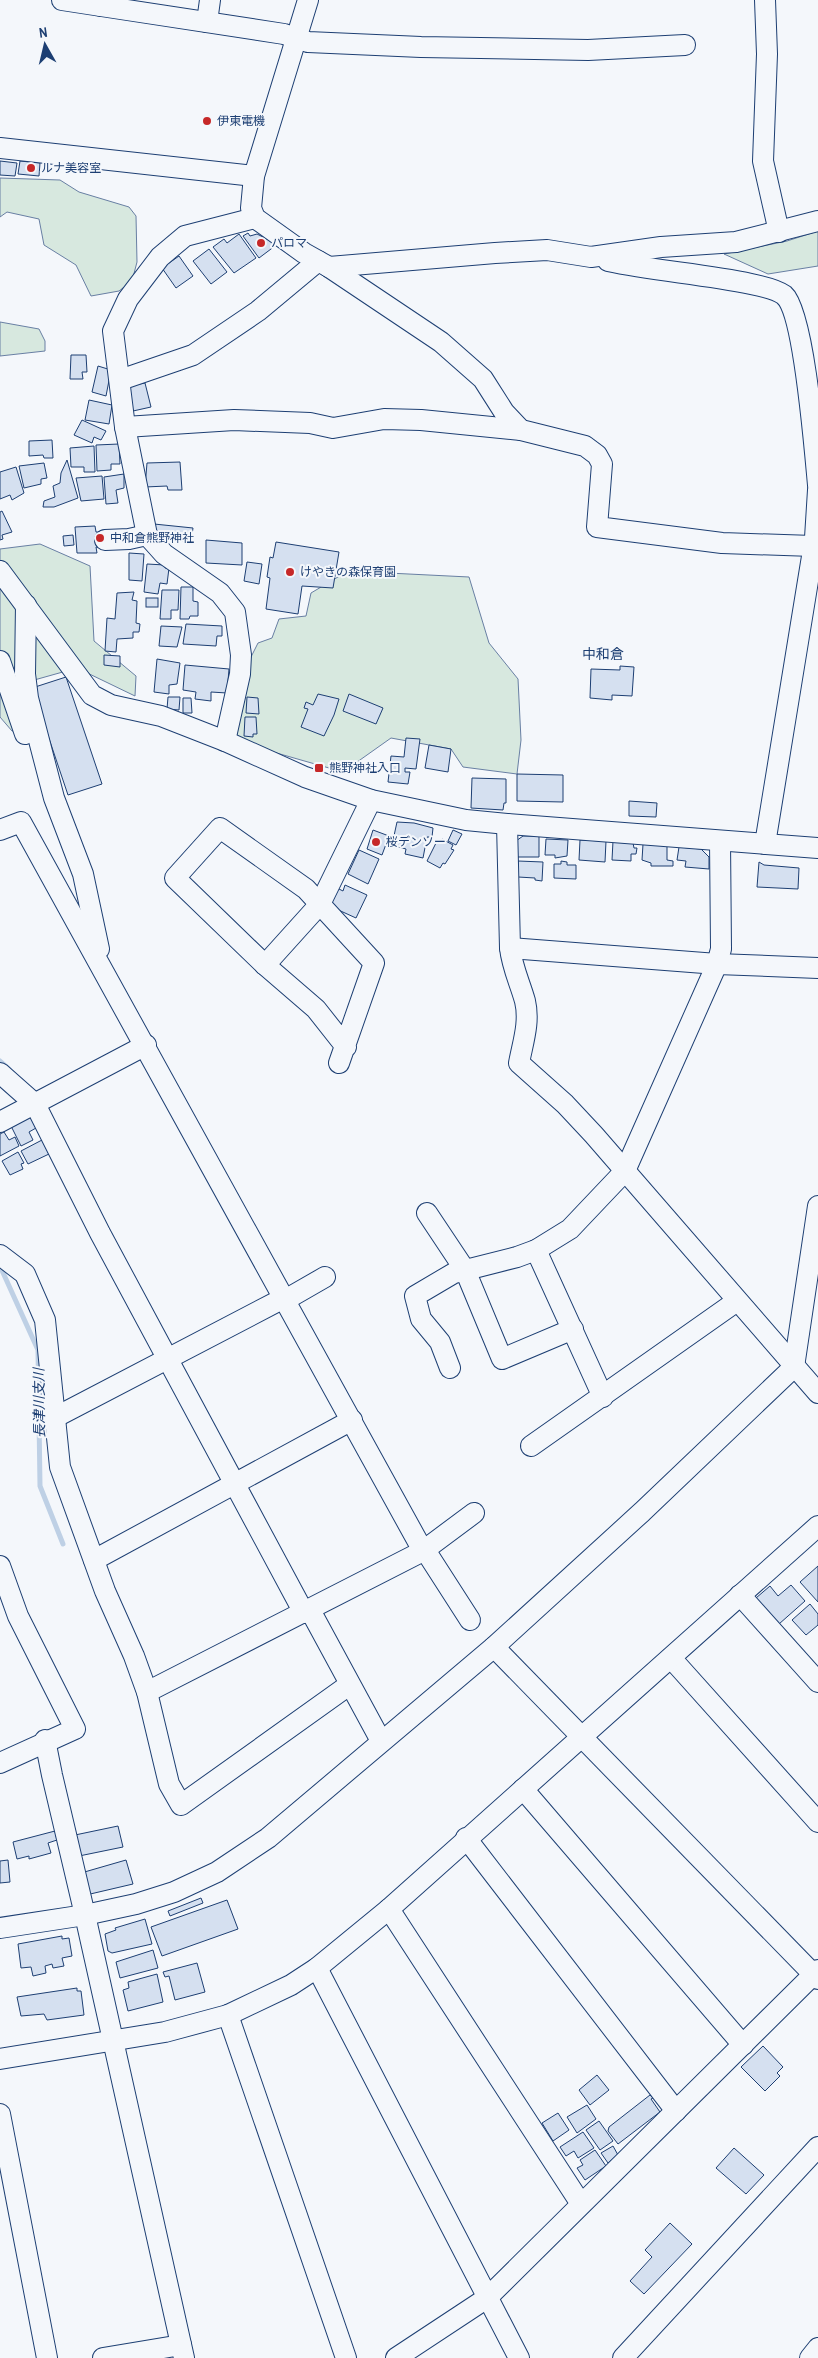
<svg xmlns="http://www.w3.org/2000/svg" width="818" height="2358" viewBox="0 0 818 2358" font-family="'Archivo Narrow','Noto Sans JP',sans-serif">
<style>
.green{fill:#d7e8df;stroke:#687fa3}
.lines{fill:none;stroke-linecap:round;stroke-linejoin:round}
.stream{stroke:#bed0e5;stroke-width:5}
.building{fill:#d5e0f0;stroke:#1d3f73}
.minor-casing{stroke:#1d3f73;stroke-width:22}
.minor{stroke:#f4f7fb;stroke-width:20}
.poi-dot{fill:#c62828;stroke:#f4f7fb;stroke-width:2}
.labels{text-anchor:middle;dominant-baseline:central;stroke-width:4;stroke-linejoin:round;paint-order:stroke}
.poi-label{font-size:12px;fill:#1d3f73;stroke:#f4f7fb;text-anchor:start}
.neighbourhood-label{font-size:14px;fill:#1d3f73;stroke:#f4f7fb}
.water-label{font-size:14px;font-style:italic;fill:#1d3f73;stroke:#f4f7fb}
</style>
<rect width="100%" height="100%" fill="#f4f7fb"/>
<g class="green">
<path d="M0,178L60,180L79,192L129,207L136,216L137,262L132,281L119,291L91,296L76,265L44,245L39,219L7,212L0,217Z"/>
<path d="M818,231V266L768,274L724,254L787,241Z"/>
<path d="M0,322L39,329L45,341V351L0,356Z"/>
<path d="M40,544L90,566L94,641L136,676L135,696L77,668L20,684L25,732L12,731L0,717V549Z"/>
<path d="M348,571L469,577L489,643L518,679L521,740L517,774L463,767L451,749L391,738L343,772L252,746L233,733L248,663L258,643L272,638L279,619L306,616L311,593Z"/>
</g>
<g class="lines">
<g class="stream">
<path d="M0,1061L9,1069"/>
<path d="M0,1266L38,1350L40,1486L63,1544"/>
</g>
</g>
<g class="building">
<path d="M0,161L17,163L15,176L0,175Z"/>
<path d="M20,161L40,163L39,176L18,174Z"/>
<path d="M248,233L250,236L257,234L271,241L275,246L259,258L243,236Z"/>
<path d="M239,234L256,258L234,273L213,247L224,239L227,243Z"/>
<path d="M209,249L227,272L211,284L193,261Z"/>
<path d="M179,256L193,276L176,288L162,268Z"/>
<path d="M71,355H86L87,372H82L83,379H70Z"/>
<path d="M98,366L111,370L106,396L92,392Z"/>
<path d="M145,383L151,407L133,411L128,386Z"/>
<path d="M89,400L112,405L109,424L85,420Z"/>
<path d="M82,420L106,431L101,440L94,437L92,443L74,435Z"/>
<path d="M52,440L53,458H44L43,455L29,456V441Z"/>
<path d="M119,444L120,464H111V470L97,471L96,445Z"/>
<path d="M94,446L95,472H84V467H71L70,448Z"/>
<path d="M67,460L78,498L54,507H43L44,501L55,497L53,486L60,483L61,473Z"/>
<path d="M180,462L182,490H168L167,486L145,487L147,463Z"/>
<path d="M44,463L47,478L41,479V484L24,488L19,466Z"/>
<path d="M16,467L24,493L12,500L10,495L0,499V472Z"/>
<path d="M124,474V488L116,490L118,503L106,504L104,477Z"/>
<path d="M102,476L104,499L81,501L76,478Z"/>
<path d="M2,511L12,532L2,535L3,539L0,540V512Z"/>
<path d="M154,524L193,528L191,542L157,538Z"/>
<path d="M95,526L96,532H100L101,547H96L97,553H77L75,527Z"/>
<path d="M73,535L74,545L64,546L63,536Z"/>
<path d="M206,540L242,543V565L206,563Z"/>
<path d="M276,542L339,552L333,588L302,586L298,614L266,609L270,578L267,577L270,557L273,558Z"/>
<path d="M129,553L144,554L142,581L129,580Z"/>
<path d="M247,562L262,564L259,584L244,581Z"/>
<path d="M147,564L165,565V568H169L167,584L160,583L158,594L144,592Z"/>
<path d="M181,587H193V601L198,602V616H190L189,619H180Z"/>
<path d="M162,590H179L178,610H171V619H160Z"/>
<path d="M134,592L132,600L137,601L136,623L140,624L139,632H133V638L117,639L116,652L105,651L107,618L115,619L117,593Z"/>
<rect x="146" y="598" width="12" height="9"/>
<path d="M186,624L222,626V636H217L216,646L183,644Z"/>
<path d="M161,626L182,627L177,647L159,646Z"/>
<path d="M104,655L120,656V667L104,665Z"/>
<path d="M157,659L180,663L177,684L169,685V694L154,692Z"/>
<path d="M185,665L229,669L227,693L211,692V701L195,699L196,692L183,690Z"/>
<path d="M620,666L634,667L632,696L612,695V700L590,698L591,669L620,670Z"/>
<path d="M66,677L102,784L68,795L32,688Z"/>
<path d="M318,694L339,699L334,715L324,736L301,727L308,709L304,708L306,702L313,705Z"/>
<path d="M349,694L383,708L376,724L343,711Z"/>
<path d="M168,697H180L179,710L167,709Z"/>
<path d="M247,697L258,698L259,714L246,713Z"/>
<path d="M183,698H191L192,713H183Z"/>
<path d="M245,717H256L257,734H253V737L244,736Z"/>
<path d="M406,738L420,739L416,769L405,768V772H410L408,784L388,782L391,756L404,757Z"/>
<path d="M429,745L451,749L448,772L425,768Z"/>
<path d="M517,774L563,775V802L517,801Z"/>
<path d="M472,778L506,779V803H504L503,810L471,808Z"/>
<path d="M629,801L657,803L656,817L629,816Z"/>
<path d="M397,822L414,823L433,828L432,837H427L423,858L405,854L406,849L392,845Z"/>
<path d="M373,830L389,836L382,855L367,849Z"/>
<path d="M453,830L462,834L456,845L448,841Z"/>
<path d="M523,836H539V857H516V841Z"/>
<path d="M442,839L453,845L451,849L454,850L445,864L443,863L440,868L427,861L437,841L440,843Z"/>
<path d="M546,839L568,840L567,856L555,858V855H545Z"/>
<path d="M580,840L606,841L605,862L579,860Z"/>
<path d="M613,841L633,843L634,848H637L636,854H631V861L612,860Z"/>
<path d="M643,844L667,846V860L673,861V866H651V863L642,860Z"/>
<path d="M679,847L701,849L709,857V869L685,867L686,861L677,860Z"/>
<path d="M359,850L379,859L368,884L348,874Z"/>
<path d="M518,861L543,862L542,881L535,880V878L518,877Z"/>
<path d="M561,861L567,862V865H576V879L554,878V864H561Z"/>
<path d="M759,862L764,865L799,868L798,889L757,887Z"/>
<path d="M345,885L367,895L356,918L334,908L335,906L330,903L337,888L343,891Z"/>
<path d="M31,1116L36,1128L29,1132L33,1140L21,1146L11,1126Z"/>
<path d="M4,1132L9,1140L15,1137L19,1146L0,1156V1134Z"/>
<path d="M42,1140L49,1154L28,1164L21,1151Z"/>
<path d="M18,1152L24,1163L21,1164L23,1169L10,1175L2,1161Z"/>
<path d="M818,1566V1602L800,1582Z"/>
<path d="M791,1585L805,1601L779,1624L756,1598L770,1586L778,1596Z"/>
<path d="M810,1604L818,1614V1625L806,1635L792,1620Z"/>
<path d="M118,1826L123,1847L79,1856L75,1835Z"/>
<path d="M55,1831L57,1840L48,1843L51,1853L29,1859V1856L17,1859L13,1842Z"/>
<path d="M8,1860L10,1882L0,1883V1861Z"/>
<path d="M126,1860L133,1884L86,1895L81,1873Z"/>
<path d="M201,1898L203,1903L170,1916L168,1911Z"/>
<path d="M227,1900L238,1929L162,1956L151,1927Z"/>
<path d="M145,1919L152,1944L112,1953L108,1951L105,1934L116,1930L115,1928Z"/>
<path d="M62,1936V1939L69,1938L72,1956L62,1958L64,1966L53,1968L52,1964L45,1966L46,1973L33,1976L31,1967L21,1968L18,1944Z"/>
<path d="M153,1950L158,1968L120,1978L116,1962Z"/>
<path d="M197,1963L205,1992L175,2000L169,1976L165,1977L163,1972Z"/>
<path d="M157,1974L163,2002L128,2011L123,1990L129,1988L128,1982Z"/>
<path d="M77,1988V1991H81L84,2015L47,2020L44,2014L21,2016L17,1997Z"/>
<path d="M763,2046L783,2067L777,2073L780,2076L765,2091L741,2067Z"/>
<path d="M597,2075L609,2090L590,2105L579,2090Z"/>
<path d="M650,2095L653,2098L651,2099L660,2112L618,2144L608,2131L609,2127Z"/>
<path d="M587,2105L596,2119L577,2133L567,2117Z"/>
<path d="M558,2113L569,2130L553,2141L542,2123Z"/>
<path d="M599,2121L613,2141L600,2150L586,2130Z"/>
<path d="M583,2132L594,2148L578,2158L574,2151L566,2156L560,2147Z"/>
<path d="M613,2146L618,2155L608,2163L601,2153Z"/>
<path d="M734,2148L764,2175L746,2194L716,2168Z"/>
<path d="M595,2150L606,2166L585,2180L577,2168L583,2165L580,2160Z"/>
<path d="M670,2223L692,2244L644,2294L630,2281L652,2257L645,2250Z"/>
</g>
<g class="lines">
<g class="minor-casing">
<g id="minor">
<path d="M62,0L101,6L102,0"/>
<path d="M308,0L254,176L251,208L255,218L304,253L329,267L441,342L483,379L504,412L521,430L585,446L597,455L602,464L597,527L722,543L813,546"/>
<path d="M765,0L767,54L763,161L779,232"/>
<path d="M101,6L284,34L308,42L421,47L588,50L685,45"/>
<path d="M207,22L210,0"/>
<path d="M0,148L254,176"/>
<path d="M608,261C655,271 704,274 751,284C761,286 776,289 784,295C804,312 815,453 818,485"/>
<path d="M329,267L495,253L547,250L591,257L661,247L736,242L818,221"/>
<path d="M120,380L193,355L258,311L318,261"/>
<path d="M125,427L234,420L310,423L333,428L384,419L421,420L521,430"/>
<path d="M105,540L129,539L147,535"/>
<path d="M0,571L92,695L111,705L161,716L225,741L305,777L371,800L466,820L507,824L818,848"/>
<path d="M26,605L25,674L28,698L54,798L83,874L99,949"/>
<path d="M0,661L25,734"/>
<path d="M225,741L240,674L241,655L235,612L220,593L164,554L147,535L125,427L113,331L128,299L160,257L185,236L255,218"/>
<path d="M507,824L510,948C512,967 520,983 525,1001C530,1022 523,1042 519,1063L565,1104L594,1135L818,1393"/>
<path d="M0,830L21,822L423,1551"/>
<path d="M765,844L815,538L818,490"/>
<path d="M510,948L717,964L818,968"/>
<path d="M265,965L320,904L371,800"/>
<path d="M339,1063L374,963L306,889L220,828L175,878L265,965L316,1009L346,1047"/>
<path d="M0,1073L35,1104L100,1233L304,1613"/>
<path d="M0,1122L146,1045"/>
<path d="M427,1213L465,1270L502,1359L573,1329"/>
<path d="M536,1250L603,1397"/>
<path d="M0,1255L25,1274L45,1320L60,1467L105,1591L134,1656L147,1692L169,1784L181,1805L349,1685"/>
<path d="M285,1300L325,1277"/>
<path d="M450,1368L440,1342L421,1319L415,1296L454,1273L517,1257L536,1250L570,1229L625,1171L717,964L721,949L720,841"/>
<path d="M54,1418L284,1298"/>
<path d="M531,1446L737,1301"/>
<path d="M425,1550L470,1620"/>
<path d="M94,1560L352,1420"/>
<path d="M0,1566L18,1616L75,1729L0,1763"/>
<path d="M740,1595L818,1682"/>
<path d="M310,1610L381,1741"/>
<path d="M494,1647L818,1979"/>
<path d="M671,1658L818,1822"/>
<path d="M147,1692L423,1551L474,1513"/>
<path d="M45,1740L52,1775L85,1915L184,2358"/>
<path d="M523,1789L743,2045"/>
<path d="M466,1838L676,2111"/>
<path d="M389,1909L581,2204"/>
<path d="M0,1928L85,1915L136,1904L174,1892L217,1872L268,1838L494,1647L642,1512L794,1367L818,1206"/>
<path d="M317,1968L519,2358"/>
<path d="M228,2015L346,2358"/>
<path d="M0,2059L165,2032L228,2015L291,1985L317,1968L389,1909L818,1526"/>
<path d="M0,2114L47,2358"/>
<path d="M103,2358L181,2345"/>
<path d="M396,2358L487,2298L818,1970"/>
<path d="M623,2358L818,2147"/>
<path d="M810,2358L818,2348"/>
</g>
</g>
<use href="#minor" class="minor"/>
</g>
<g class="poi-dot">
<circle cx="207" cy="121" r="5"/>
<circle cx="31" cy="168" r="5"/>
<circle cx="261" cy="243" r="5"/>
<circle cx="100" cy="538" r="5"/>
<circle cx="290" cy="572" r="5"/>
<rect x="314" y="763" width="10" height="10" rx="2.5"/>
<circle cx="376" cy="842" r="5"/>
</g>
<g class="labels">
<g class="poi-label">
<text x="217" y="121">伊東電機</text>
<text x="41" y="168">ルナ美容室</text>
<text x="271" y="243">パロマ</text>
<text x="110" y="538">中和倉熊野神社</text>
<text x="300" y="572">けやきの森保育園</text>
<text x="329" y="768">熊野神社入口</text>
<text x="386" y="842">桜デンソー</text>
</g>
<g class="neighbourhood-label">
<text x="603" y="654">中和倉</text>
</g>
<g class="water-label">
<text transform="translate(39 1403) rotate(-91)">長津川支川</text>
</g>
</g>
<g transform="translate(45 45) rotate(352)" stroke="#f4f7fb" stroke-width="4" paint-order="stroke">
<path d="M0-4L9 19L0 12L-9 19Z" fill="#1d3f73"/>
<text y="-8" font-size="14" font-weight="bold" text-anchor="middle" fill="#1d3f73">N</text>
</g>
</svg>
